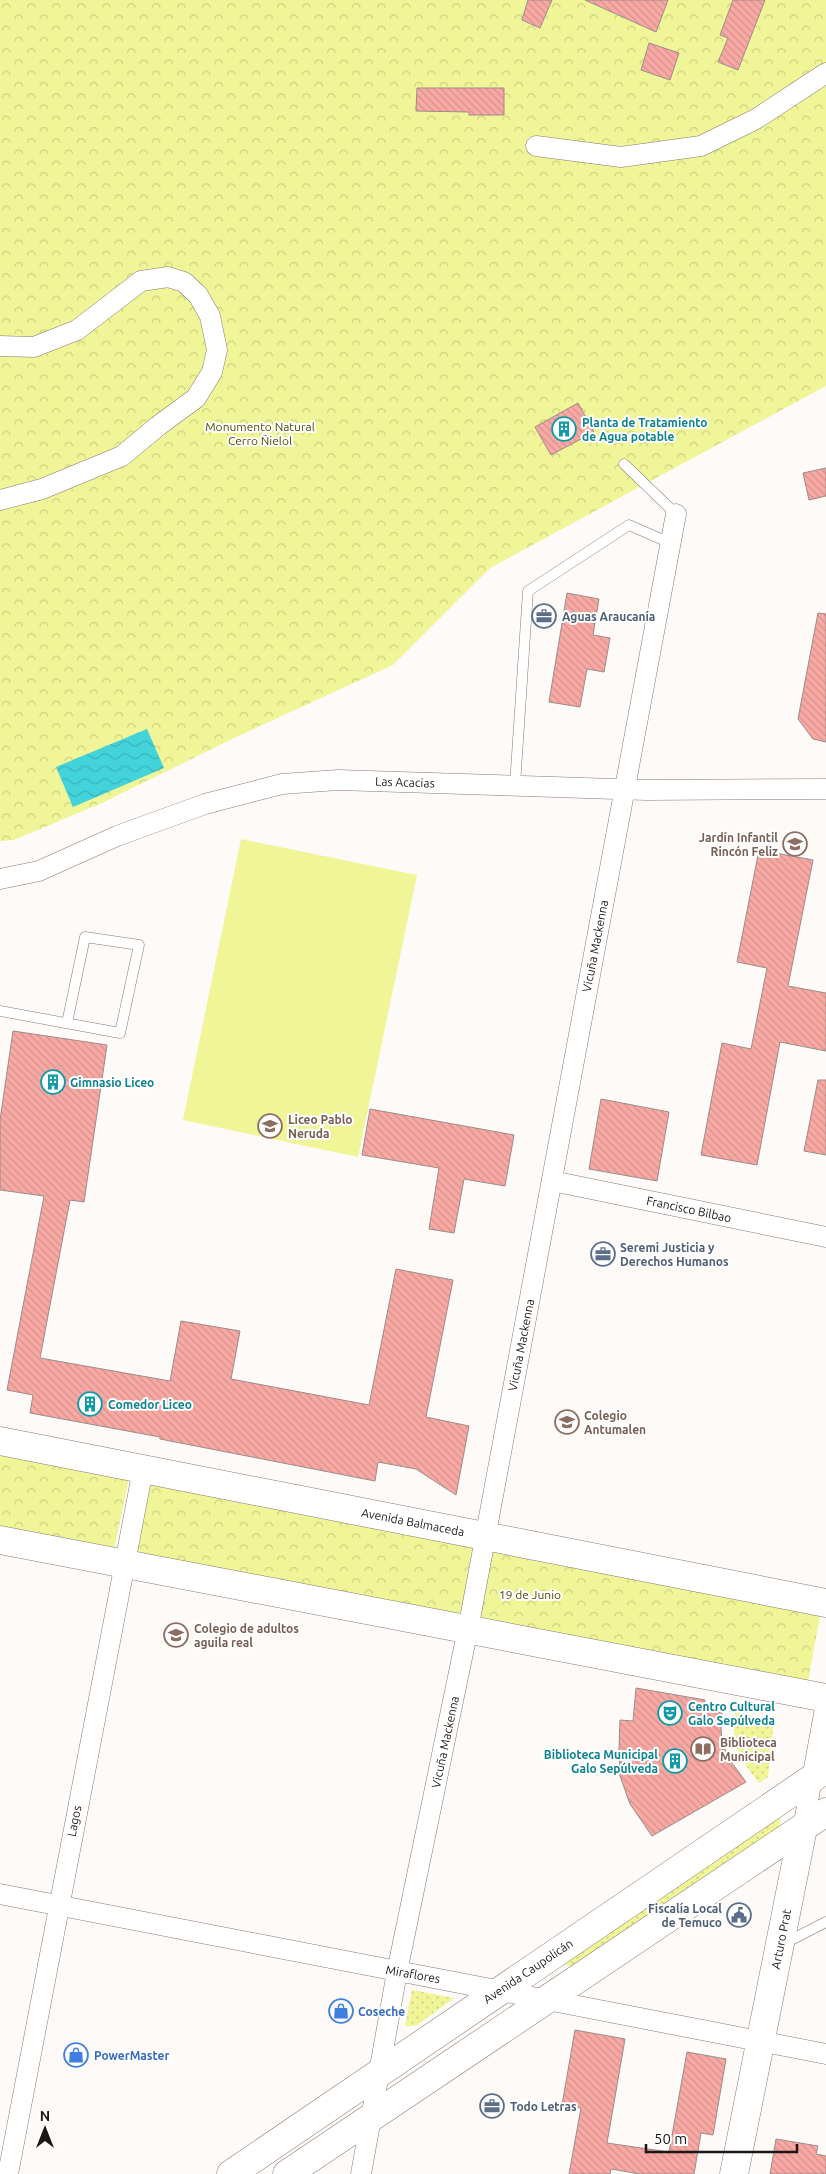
<svg xmlns="http://www.w3.org/2000/svg" width="826" height="2174" viewBox="0 0 826 2174" font-family="Ubuntu,sans-serif">
<style>
.grass{fill:url(#grass-dots)}
.forest{fill:url(#forest-crowns)}
.pitch{fill:#f0f598}
.water{fill:url(#water-waves)}
.building{fill:url(#building-back-hatch);stroke:#9c8b8a}
.lines{fill:none;stroke-linecap:round;stroke-linejoin:round}
.lane-casing{stroke:#877973;stroke-width:11}
.street-casing{stroke:#877973;stroke-width:21}
.secondary-casing{stroke:#877973;stroke-width:29}
.primary-casing{stroke:#877973;stroke-width:29}
.lane{stroke:#fff;stroke-width:10}
.street{stroke:#fff;stroke-width:20}
.secondary{stroke:#fff;stroke-width:28}
.primary{stroke:#fff;stroke-width:28}
.labels{text-anchor:middle;dominant-baseline:central;stroke-width:4;stroke-linejoin:round;paint-order:stroke}
.culture-label{font-size:12px;font-weight:bold;fill:#0d838f;stroke:#fff;text-anchor:start}
.park-label{font-size:12px;fill:#4b4d00;stroke:#fff}
.service-label{font-size:12px;font-weight:bold;fill:#4e5e75;stroke:#fff;text-anchor:start}
.street-label{font-size:12px;fill:#1c1614;stroke:#fff}
.education-label{font-size:12px;font-weight:bold;fill:#785e54;stroke:#fff;text-anchor:start}
.shop-label{font-size:12px;font-weight:bold;fill:#366cbe;stroke:#fff;text-anchor:start}
</style>
<defs>
<pattern id="grass-dots" width="8" height="8" patternUnits="userSpaceOnUse" patternTransform="scale(1.25)"><rect width="8" height="8" fill="#f0f598"/><path d="M2 2h.1M6 6h.1" fill="none" stroke="#cdd182" stroke-width="1.8" stroke-linecap="round"/></pattern>
<pattern id="forest-crowns" width="20" height="18" patternUnits="userSpaceOnUse" patternTransform="scale(1.25)"><rect width="20" height="18" fill="#f0f598"/><path d="M2 6a3 3 0 1 1 6 0M12 15a3 3 0 1 1 6 0" fill="none" stroke="#cdd182"/></pattern>
<pattern id="water-waves" width="16" height="10" patternUnits="userSpaceOnUse" patternTransform="scale(1.25)"><rect width="16" height="10" fill="#43d3db"/><path d="M0 5q4-4 8 0t8 0" fill="none" stroke="#3ab4bb"/></pattern>
<pattern id="building-back-hatch" width="6" height="6" patternUnits="userSpaceOnUse" patternTransform="scale(1.25)"><rect width="6" height="6" fill="#f9a9a4"/><path d="M-1 5l2 2M0 0l6 6M5-1l2 2" fill="none" stroke="#d5918c"/></pattern>
</defs>
<rect width="100%" height="100%" fill="#fdfaf8"/>
<g class="grass">
<path d="M735,1712L774,1720L768,1777L759,1783C738,1755 731,1748 735,1712Z"/>
<path d="M781,1811L779,1830L577,1969L561,1963Z"/>
<path d="M412,1990L454,1998L416,2026H405Z"/>
</g>
<g class="forest">
<path d="M0,0H826V386L490,568L393,665L234,738L104,802L14,840L0,841Z"/>
<path d="M0,1453L129,1478L114,1550L0,1528Z"/>
<path d="M150,1479L473,1543L461,1620L134,1557Z"/>
<path d="M490,1543L821,1610L807,1687L476,1621Z"/>
</g>
<path class="pitch" d="M241,839L417,875L358,1157L183,1120Z"/>
<path class="water" d="M147,729L164,768L73,807L56,767Z"/>
<g class="building">
<path d="M528,0H552L540,28L522,20Z"/>
<path d="M585,0H668L656,32Z"/>
<path d="M733,0H765L738,70L718,62L728,38L720,35Z"/>
<path d="M649,43L679,53L670,80L641,70Z"/>
<path d="M417,88H504V115H469V112L416,111Z"/>
<path d="M578,403L594,432L551,455L535,427Z"/>
<path d="M826,468V496L809,500L803,473Z"/>
<path d="M567,593L599,599L593,635L610,638L604,672L587,669L580,707L549,702Z"/>
<path d="M818,613L826,614V742L813,739L798,719Z"/>
<path d="M759,850L813,860L788,986L826,993V1051L780,1042L757,1165L701,1155L722,1043L751,1049L767,968L737,962Z"/>
<path d="M13,1031L107,1045L84,1202L70,1200L40,1358L170,1381L181,1321L240,1331L231,1379L369,1405L396,1269L453,1280L426,1417L469,1426L456,1495L416,1469L378,1462L375,1481L160,1439V1437L30,1413L33,1395L7,1390L44,1196L0,1190V1120Z"/>
<path d="M818,1080H826V1155L804,1151Z"/>
<path d="M601,1099L669,1112L657,1181L589,1169Z"/>
<path d="M370,1109L514,1135L505,1186L464,1179L454,1233L429,1229L439,1168L362,1155Z"/>
<path d="M636,1688L705,1700L703,1710L722,1713L721,1728L722,1743L732,1763L746,1782L652,1836L630,1804L620,1776L619,1749L620,1720L633,1721Z"/>
<path d="M575,2030L625,2039L607,2143L669,2152L687,2052L726,2059L713,2135L701,2133L694,2174H640L611,2169L610,2174H569L581,2108L562,2105Z"/>
<path d="M776,2139L818,2146L816,2154L826,2156V2174H770Z"/>
</g>
<g class="lines">
<g class="lane-casing">
<g id="lane">
<path d="M624,464L676,514"/>
<path d="M515,785L528,591L629,525L670,543"/>
<path d="M0,1011L120,1033L139,945L85,937L67,1023"/>
<path d="M783,1944L826,1922"/>
</g>
</g>
<g class="street-casing">
<g id="street">
<path d="M536,146L621,157L701,146L756,119L826,73"/>
<path d="M0,346L34,347L77,330L141,281L168,277L184,282L198,295L210,316L217,350L212,372L196,398L158,426L122,456L42,489L0,500"/>
<path d="M0,879L39,871L117,836L205,804L282,784L338,780L646,790L826,789"/>
<path d="M552,1181L826,1237"/>
<path d="M803,1828L826,1703"/>
<path d="M0,1894C275,1948 551,2000 826,2054"/>
<path d="M8,2174L143,1469"/>
<path d="M361,2174L397,1972L470,1619L676,514"/>
</g>
</g>
<g class="secondary-casing">
<g id="secondary">
<path d="M0,1441L826,1603"/>
<path d="M0,1540L826,1698"/>
<path d="M734,2174L803,1828"/>
</g>
</g>
<g class="primary-casing">
<g id="primary">
<path d="M231,2174L826,1769"/>
<path d="M287,2174L826,1812"/>
</g>
</g>
<use href="#lane" class="lane"/>
<use href="#street" class="street"/>
<use href="#secondary" class="secondary"/>
<use href="#primary" class="primary"/>
</g>
<defs>
<g id="building-ring" transform="scale(1.25)"><circle r="9.5" fill="#fff" stroke="#0f9aa8" stroke-width="1.5"/><path d="M-4-6H4V6H1V3H-1V6H-4ZM-2.5-4.3h1.7v1.8h-1.7ZM.8-4.3h1.7v1.8H.8ZM-2.5-1h1.7V.8h-1.7ZM.8-1h1.7V.8H.8Z" fill="#0f9aa8"/></g>
<g id="office-ring" transform="scale(1.25)"><circle r="9.5" fill="#fff" stroke="#5c6f8a" stroke-width="1.5"/><path d="M-6-3h4V-5.5h4V-3h4V5H-6ZM-1-4.5V-3h2v-1.5ZM-6 0V1H6V0Z" fill="#5c6f8a"/></g>
<g id="school-ring" transform="scale(1.25)"><circle r="9.5" fill="#fff" stroke="#8d6e63" stroke-width="1.5"/><path d="M0-5L7-2L0 1L-7-2ZM-4 1L0 2.5L4 1V4Q0 6-4 4Z" fill="#8d6e63"/></g>
<g id="theatre-ring" transform="scale(1.25)"><circle r="9.5" fill="#fff" stroke="#0f9aa8" stroke-width="1.5"/><path d="M-5-5.5Q0-4 5-5.5V0Q5 5 0 6Q-5 5-5 0ZM-3.3-2.5H-1v1.5H-3.3ZM1-2.5H3.3v1.5H1ZM-2.8 1Q0 5.5 2.8 1Z" fill="#0f9aa8"/></g>
<g id="library-ring" transform="scale(1.25)"><circle r="9.5" fill="#fff" stroke="#8d6e63" stroke-width="1.5"/><path d="M-6-4Q-3-5.5-.7-3.5V5Q-3 3-6 4ZM6-4Q3-5.5 .7-3.5V5Q3 3 6 4Z" fill="#8d6e63"/></g>
<g id="civic-ring" transform="scale(1.25)"><circle r="9.5" fill="#fff" stroke="#5c6f8a" stroke-width="1.5"/><path d="M-.6-6.5H3V-4.5H.6V-3L4-1V1h2V6H-6V1h2V-1L-.6-3ZM-1.2 2.5V6h2.4V2.5Z" fill="#5c6f8a"/></g>
<g id="shop-ring" transform="scale(1.25)"><circle r="9.5" fill="#fff" stroke="#3f7fe0" stroke-width="1.5"/><path d="M-5-2.5h2.3a2.7 3.5 0 0 1 5.4 0H5L5.5 6h-11ZM-1.5-2.5h3a1.5 2.3 0 0 0-3 0Z" fill="#3f7fe0"/></g>
</defs>
<g fill-rule="evenodd">
<use href="#building-ring" x="564" y="429"/>
<use href="#office-ring" x="544" y="616"/>
<use href="#school-ring" x="795" y="844"/>
<use href="#building-ring" x="53" y="1082"/>
<use href="#school-ring" x="270" y="1126"/>
<use href="#office-ring" x="603" y="1254"/>
<use href="#building-ring" x="90" y="1404"/>
<use href="#school-ring" x="567" y="1422"/>
<use href="#school-ring" x="176" y="1635"/>
<use href="#theatre-ring" x="670" y="1713"/>
<use href="#library-ring" x="703" y="1749"/>
<use href="#building-ring" x="675" y="1761"/>
<use href="#civic-ring" x="739" y="1915"/>
<use href="#shop-ring" x="341" y="2011"/>
<use href="#shop-ring" x="76" y="2055"/>
<use href="#office-ring" x="492" y="2106"/>
</g>
<g class="labels">
<g class="culture-label">
<text x="582" y="422">Planta de Tratamiento<tspan x="582" dy="14">de Agua potable</tspan></text>
<text x="70" y="1082">Gimnasio Liceo</text>
<text x="108" y="1404">Comedor Liceo</text>
<text x="688" y="1706">Centro Cultural<tspan x="688" dy="14">Galo Sepúlveda</tspan></text>
<text x="658" y="1754" text-anchor="end">Biblioteca Municipal<tspan x="658" dy="14">Galo Sepúlveda</tspan></text>
</g>
<g class="park-label">
<text x="260" y="426">Monumento Natural<tspan x="260" dy="14">Cerro Ñielol</tspan></text>
<text x="530" y="1594">19 de Junio</text>
</g>
<g class="service-label">
<text x="562" y="616">Aguas Araucanía</text>
<text x="620" y="1247">Seremi Justicia y<tspan x="620" dy="14">Derechos Humanos</tspan></text>
<text x="722" y="1908" text-anchor="end">Fiscalía Local<tspan x="722" dy="14">de Temuco</tspan></text>
<text x="510" y="2106">Todo Letras</text>
</g>
<g class="street-label">
<text transform="translate(405 782) rotate(2)">Las Acacias</text>
<text transform="translate(595 946) rotate(-79)">Vicuña Mackenna</text>
<text transform="translate(689 1209) rotate(12)">Francisco Bilbao</text>
<text transform="translate(521 1345) rotate(-79)">Vicuña Mackenna</text>
<text transform="translate(413 1522) rotate(11)">Avenida Balmaceda</text>
<text transform="translate(445 1742) rotate(-78)">Vicuña Mackenna</text>
<text transform="translate(74 1821) rotate(-79)">Lagos</text>
<text transform="translate(781 1939) rotate(-79)">Arturo Prat</text>
<text transform="translate(528 1971) rotate(-34)">Avenida Caupolicán</text>
<text transform="translate(413 1974) rotate(10)">Miraflores</text>
</g>
<g class="education-label">
<text x="778" y="837" text-anchor="end">Jardín Infantil<tspan x="778" dy="14">Rincón Feliz</tspan></text>
<text x="288" y="1119">Liceo Pablo<tspan x="288" dy="14">Neruda</tspan></text>
<text x="584" y="1415">Colegio<tspan x="584" dy="14">Antumalen</tspan></text>
<text x="194" y="1628">Colegio de adultos<tspan x="194" dy="14">aguila real</tspan></text>
<text x="720" y="1742">Biblioteca<tspan x="720" dy="14">Municipal</tspan></text>
</g>
<g class="shop-label">
<text x="358" y="2011">Coseche</text>
<text x="94" y="2055">PowerMaster</text>
</g>
</g>
<g transform="translate(45 2129)" stroke="#ffffff" stroke-width="4" paint-order="stroke">
<path d="M0-4L9 19L0 12L-9 19Z" fill="#1c1614"/>
<text y="-8" font-size="14" font-weight="bold" text-anchor="middle" fill="#1c1614">N</text>
</g>
<path d="M646 2144v8h151v-8" fill="none" stroke="#1c1614" stroke-width="2.5"/>
<text x="654" y="2144" font-size="15" fill="#1c1614" stroke="#ffffff" stroke-width="4" paint-order="stroke">50 m</text>
</svg>
